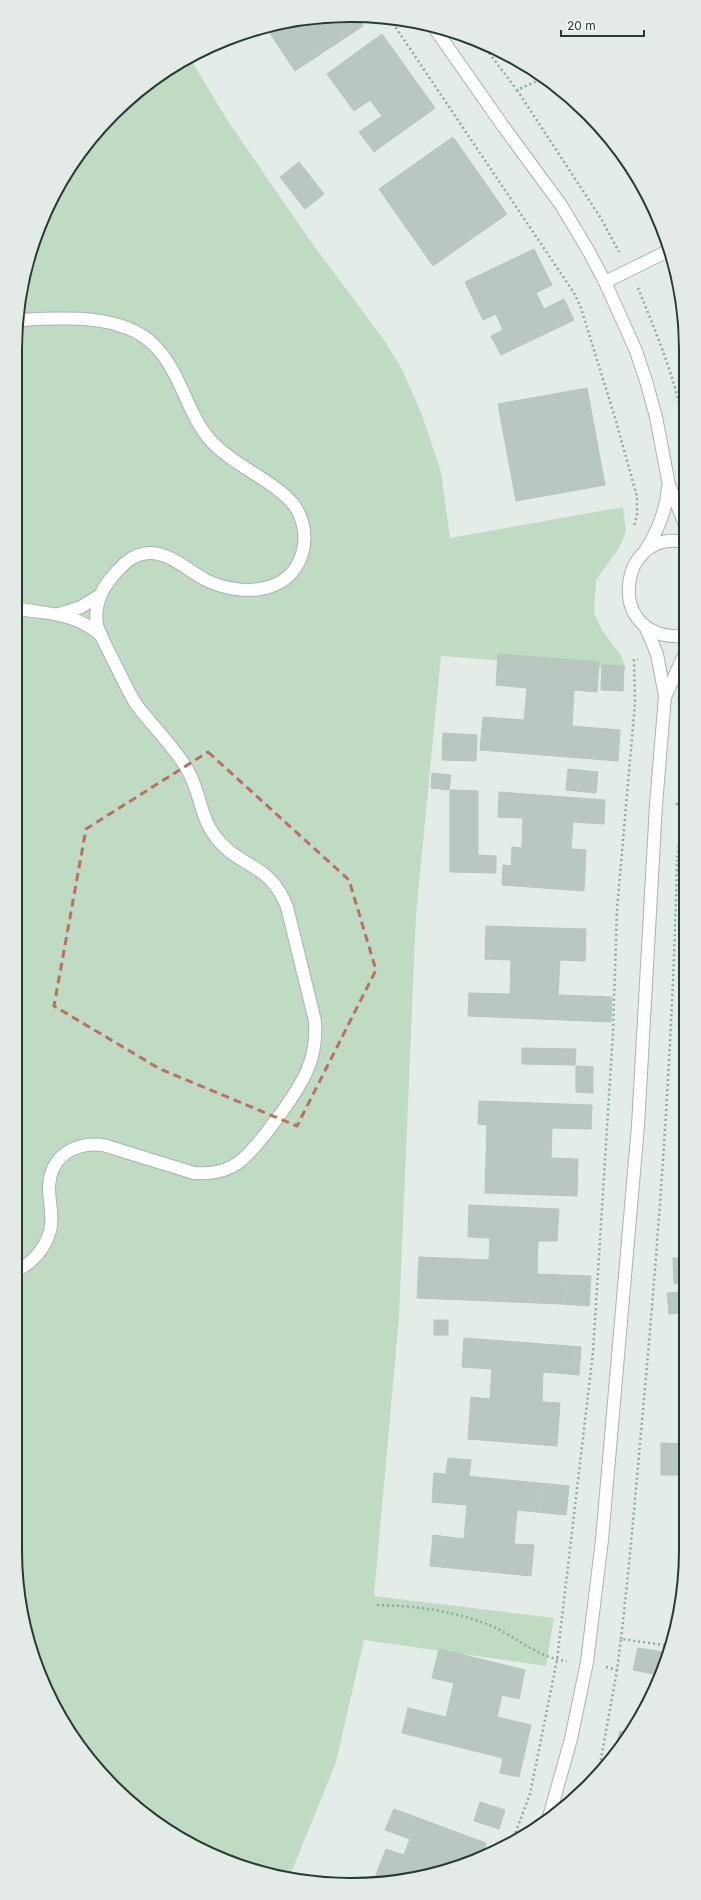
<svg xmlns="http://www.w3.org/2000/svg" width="701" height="1900" viewBox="0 0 701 1900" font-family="Inter,sans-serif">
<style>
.green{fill:#c0dbc4}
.building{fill:#bac7c1;stroke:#b7c5be}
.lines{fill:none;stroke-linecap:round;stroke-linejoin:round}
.lane-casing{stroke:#a7b4ae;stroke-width:14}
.street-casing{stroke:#a7b4ae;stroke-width:14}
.path{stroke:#88ac9d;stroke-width:2.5;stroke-dasharray:2 3;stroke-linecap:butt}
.lane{stroke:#fff;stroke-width:12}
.street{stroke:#fff;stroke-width:12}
.marked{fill:none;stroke:#bd7060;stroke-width:3;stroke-dasharray:8 5;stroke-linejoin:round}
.rim{fill:none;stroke:#253c34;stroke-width:2}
</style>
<rect width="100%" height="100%" fill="#e4ece8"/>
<path class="green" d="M189,57L228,121L309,239L382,337L402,369L422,415L441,472L450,538L623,507L626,531L619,548L596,580L594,613L603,632L621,655L626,670L441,656L416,915L399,1317L374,1596L554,1618L546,1666L364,1640L336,1762L289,1878L243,1867L183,1840L98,1771L60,1717L33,1658L15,1549V350L26,263L50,202L84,146L129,98Z"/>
<g class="building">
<path d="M357,16L363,26L295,71L266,27L307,18Z"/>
<path d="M382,34L435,108L374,152L359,132L382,116L370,100L354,111L327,74Z"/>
<path d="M453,137L507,214L433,266L379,189Z"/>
<path d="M299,162L324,194L305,209L280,177Z"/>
<path d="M534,249L552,285L536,293L544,309L564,299L574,320L501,355L491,336L503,330L496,314L483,320L465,282Z"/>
<path d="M587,388L605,485L516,501L498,404Z"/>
<path d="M498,654L599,662L597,692L574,690L572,726L620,730L618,761L480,750L483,717L524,720L527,688L496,685Z"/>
<path d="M602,665L624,666L623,691L601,690Z"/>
<path d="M443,733L477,735L476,761L442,760Z"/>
<path d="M568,769L598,772L596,793L566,790Z"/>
<path d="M432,773L451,775L449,790L431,788Z"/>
<path d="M450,790L478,791V855L496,856V873L450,872Z"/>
<path d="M499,792L605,800L604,824L573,822L571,849L586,850L584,891L502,885L503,865L511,866L512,847L522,848L523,818L498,817Z"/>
<path d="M486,926L586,929L585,961L560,960L558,995L612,997L611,1022L468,1016L469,993L510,994L511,960L485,959Z"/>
<path d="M522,1048L576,1049L575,1065L522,1064Z"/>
<path d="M576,1066L593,1067V1093L576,1092Z"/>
<path d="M479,1101L592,1105L591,1129L552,1128L551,1158L578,1159L577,1196L485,1193L487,1125L478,1124Z"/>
<path d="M469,1205L559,1209L557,1241H538L537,1274L562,1275L561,1304L417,1298L419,1257L489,1260L490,1238L468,1237Z"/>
<path d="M673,1258H685V1283L674,1284Z"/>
<path d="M562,1275L591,1276L589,1306L561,1304Z"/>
<path d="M685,1292V1312L669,1314L667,1293Z"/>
<rect x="434" y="1320" width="14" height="15"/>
<path d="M464,1338L569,1346L568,1374L543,1372L542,1402L560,1403L557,1446L468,1439L471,1397L490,1399L492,1369L462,1367Z"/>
<path d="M569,1346L581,1347L579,1375L568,1374Z"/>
<path d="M683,1385H686V1427H682Z"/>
<path d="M661,1443L686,1444V1475H661Z"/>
<path d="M448,1458L471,1460L469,1476L446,1473Z"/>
<path d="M434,1473L539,1483L537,1512L517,1510L514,1544L534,1545L531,1576L430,1566L433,1535L464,1539L467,1505L432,1502Z"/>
<path d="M539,1483L569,1486L566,1515L537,1512Z"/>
<path d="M683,1553H686L681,1590Z"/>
<path d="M638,1648L663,1652L658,1675L633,1670Z"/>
<path d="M439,1649L525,1670L519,1699L502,1695L497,1717L531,1725L519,1777L500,1773L503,1758L402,1733L408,1708L446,1717L454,1683L432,1678Z"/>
<path d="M620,1731L629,1733L613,1757Z"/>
<path d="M480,1802L505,1810L499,1829L474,1821Z"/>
<path d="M394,1809L486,1843L481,1859L465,1864L456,1860L453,1867L416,1879L374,1880L386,1849L404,1855L410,1839L385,1830Z"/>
</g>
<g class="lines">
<g class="lane-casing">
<g id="lane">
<path d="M15,608C50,615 71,611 101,635"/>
<path d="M59,614L81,607L100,595"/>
<path d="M15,1271C32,1264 45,1249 50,1231C54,1217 49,1203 49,1188C50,1156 74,1142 103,1145L194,1173C208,1174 220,1173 233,1166C252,1157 300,1090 308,1068C315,1052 316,1038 315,1021L287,907C270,862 238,868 215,836C200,817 200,790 187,769C173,745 152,726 136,704C127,690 120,673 112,658C107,647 100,636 97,625C94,607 101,590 112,577C122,565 133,553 150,553C171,553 188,571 206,580C239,596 289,596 302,554C307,538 304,519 294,505C275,481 234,466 212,442C186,414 182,372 153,344C121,313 60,318 19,320"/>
</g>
</g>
<g class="street-casing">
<g id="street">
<path d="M433,26L503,126L561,205L588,250L605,282L636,351L647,384L656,417L669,485L684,522"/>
<path d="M605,282L668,251"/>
<path d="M684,542C618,528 603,642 684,636"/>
<path d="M645,551C658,531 666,511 668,488"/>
<path d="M666,695L684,655"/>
<path d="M549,1817L571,1739L587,1662L602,1540L638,1126L656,805L665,696L657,654L646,628"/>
</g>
</g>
<g class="path">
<path d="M390,19L574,293L581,308L616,421L637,497V515L634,526"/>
<path d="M486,49L517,90L544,78"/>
<path d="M517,90L602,220L619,252"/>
<path d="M638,288C655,330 675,377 683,422"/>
<path d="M676,804H684L677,860L684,861"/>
<path d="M678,853H684"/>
<path d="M377,1605C418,1606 458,1611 496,1628C518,1639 542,1659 567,1661"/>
<path d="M621,1639C631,1552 638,1464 646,1377C661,1205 673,1033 677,860"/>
<path d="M606,1667L617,1670L621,1639L671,1646"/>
<path d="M599,1770L617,1670"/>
<path d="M512,1842L530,1794L557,1660L593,1352L613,1032L617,909L635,703L634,660L638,659"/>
</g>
<use href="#lane" class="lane"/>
<use href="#street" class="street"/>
</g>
<path class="marked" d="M208,752L349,880L376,970L297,1126L160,1069L54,1006L86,829Z"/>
<path d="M0 0H701V1900H0ZM350 22H351A328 328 0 0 1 679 350V1550A328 328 0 0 1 351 1878H350A328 328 0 0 1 22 1550V350A328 328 0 0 1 350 22Z" fill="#e4eae6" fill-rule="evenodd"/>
<path class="rim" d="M350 22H351A328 328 0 0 1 679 350V1550A328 328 0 0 1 351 1878H350A328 328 0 0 1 22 1550V350A328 328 0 0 1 350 22Z"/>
<path d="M561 30v6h83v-6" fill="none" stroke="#253c34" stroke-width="2"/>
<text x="567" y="30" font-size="12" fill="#253c34" stroke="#f5f9f6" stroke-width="3" paint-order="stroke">20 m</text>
</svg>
